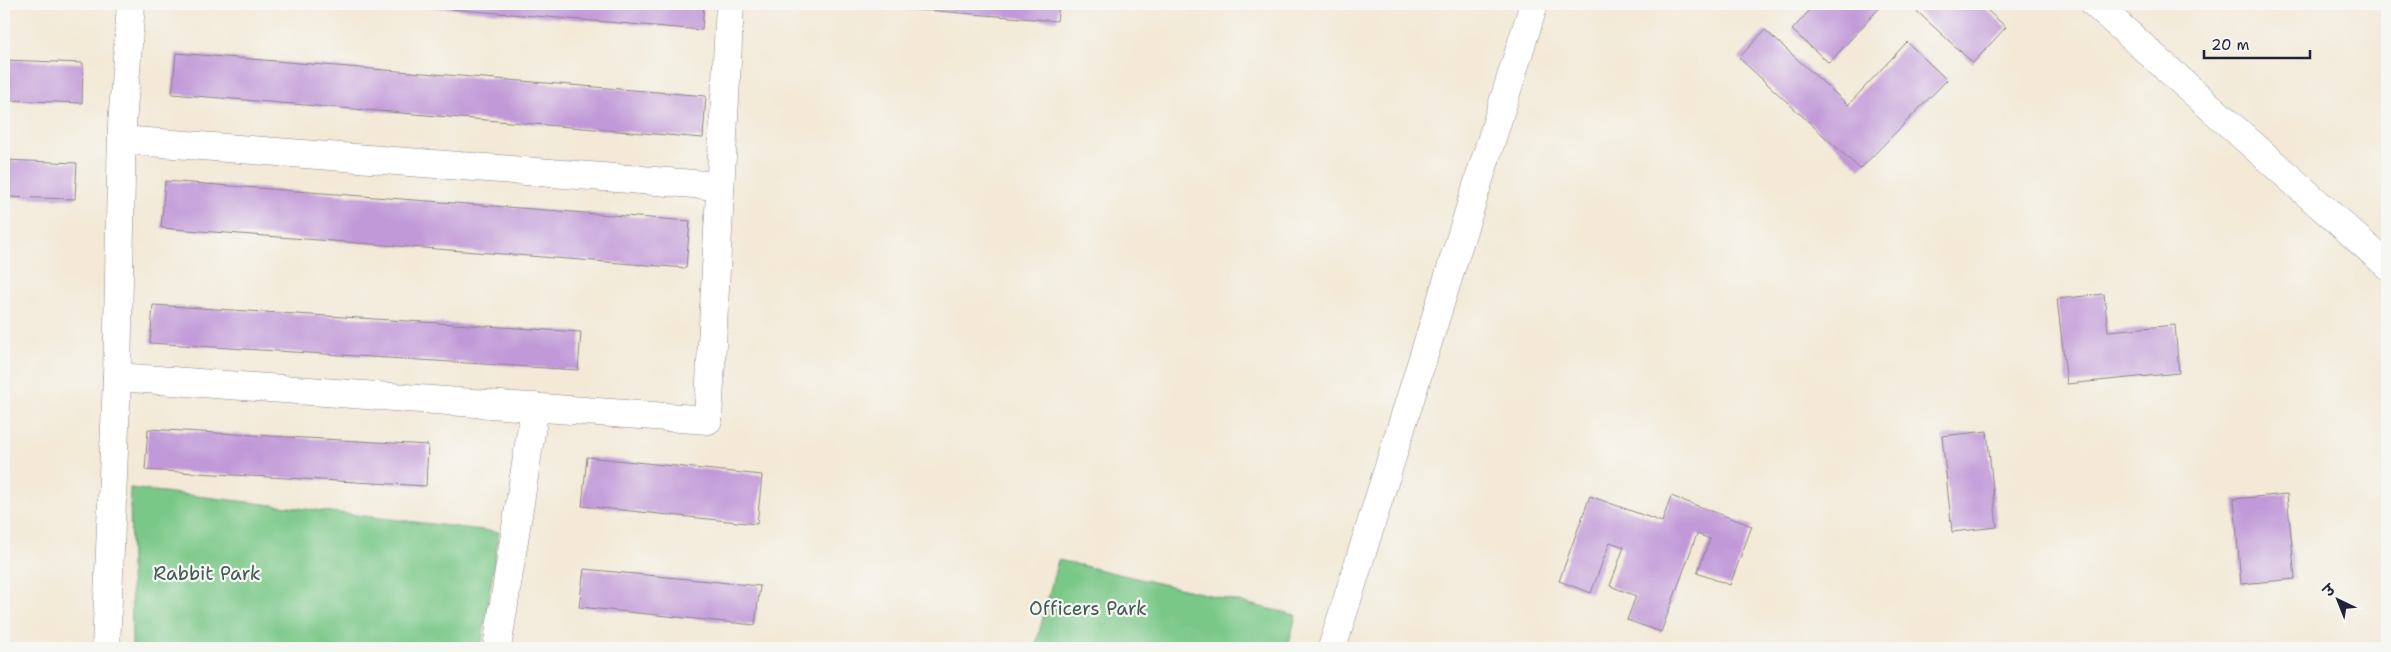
<svg xmlns="http://www.w3.org/2000/svg" width="2391" height="652" viewBox="0 0 2391 652" font-family="'Shantell Sans','Playpen Sans Deva',sans-serif">
<style>
.green{fill:#7ac888;stroke:#4e7562}
.building{fill:#c199d8}
.lines{fill:none;stroke-linecap:round;stroke-linejoin:round}
.minor-casing{stroke:#8a8688;stroke-width:29}
.minor{stroke:#fff;stroke-width:28}
.labels{text-anchor:middle;dominant-baseline:central;stroke-width:4.5;stroke-linejoin:round;paint-order:stroke}
.park-label{font-size:19px;fill:#415c56;stroke:#f6f6f2}
</style>
<rect width="100%" height="100%" fill="#f6f6f2"/>
<filter id="ink" filterUnits="userSpaceOnUse"><feTurbulence type="fractalNoise" baseFrequency=".02" numOctaves="2"/><feDisplacementMap in="SourceGraphic" scale="10" xChannelSelector="R" yChannelSelector="G"/><feConvolveMatrix kernelMatrix="1 2 1 2 8 2 1 2 1" color-interpolation-filters="sRGB"/></filter>
<filter id="wash" filterUnits="userSpaceOnUse"><feTurbulence type="fractalNoise" baseFrequency=".0096" numOctaves="4" result="noise"/><feDisplacementMap in="SourceGraphic" scale="20" xChannelSelector="R" yChannelSelector="G"/><feGaussianBlur stdDeviation="1.12" result="paint"/><feColorMatrix in="noise" values="0 0 0 0 0 0 0 0 0 0 0 0 0 0 0 0 0 1.4 0 .05"/><feComposite in="paint" operator="in"/></filter>
<g filter="url(#wash)">
<rect width="100%" height="100%" fill="#f3e9d6"/>
<g class="green">
<path d="M130,488L499,532L481,648H132Z"/>
<path d="M1058,560L1296,615L1288,648H1035Z"/>
</g>
<g id="blocks">
<g class="building">
<path d="M391,4H704L702,30Z"/>
<path d="M854,4H1059L1057,21Z"/>
<path d="M1815,4H1883L1829,63L1792,30Z"/>
<path d="M1909,4H1980L2006,27L1973,63Z"/>
<path d="M1765,30L1848,105L1907,42L1947,80L1860,169L1739,58Z"/>
<path d="M176,53L706,96L703,138L172,94Z"/>
<path d="M4,60L83,63L82,103L4,100Z"/>
<path d="M4,160L77,163L75,199L4,197Z"/>
<path d="M165,181L690,221L686,268L161,228Z"/>
<path d="M2104,294L2108,331L2175,325L2179,373L2067,384L2057,299Z"/>
<path d="M153,305L581,332L578,370L150,343Z"/>
<path d="M148,429L428,445L426,486L145,470Z"/>
<path d="M1987,431L1997,527L1952,532L1942,436Z"/>
<path d="M587,457L762,475L757,524L582,506Z"/>
<path d="M2287,494L2295,579L2241,584L2234,499Z"/>
<path d="M1590,496L1662,522L1671,496L1752,526L1730,585L1697,573L1710,539L1697,534L1661,632L1627,620L1636,596L1610,586L1624,547L1610,542L1591,593L1559,581Z"/>
<path d="M584,569L760,586L755,625L579,607Z"/>
</g>
</g>
</g>
<g filter="url(#ink)">
<use href="#blocks" fill-opacity="0" stroke="#8a8688" stroke-width="1"/>
<g class="lines">
<g class="minor-casing">
<g id="minor">
<path d="M2095,4L2387,265"/>
<path d="M122,140L720,186"/>
<path d="M117,377L708,420L730,4"/>
<path d="M106,648L117,377L122,125L131,4"/>
<path d="M497,648L535,407"/>
<path d="M1332,648L1534,4"/>
</g>
</g>
<use href="#minor" class="minor"/>
</g>
</g>
<g class="labels">
<g class="park-label">
<text x="207" y="573">Rabbit Park</text>
<text x="1088" y="608">Officers Park</text>
</g>
</g>
<rect width="2391" height="652" fill="none" stroke="#f6f6f2" stroke-width="20"/>
<g transform="translate(2338 600) rotate(317)" stroke="#f6f6f2" stroke-width="4" paint-order="stroke">
<path d="M0-4L9 19L0 12L-9 19Z" fill="#22223b"/>
<text y="-8" font-size="14" font-weight="bold" text-anchor="middle" fill="#22223b">उ</text>
</g>
<path d="M2204 50v8h106v-8" fill="none" stroke="#22223b" stroke-width="2.5"/>
<text x="2211" y="50" font-size="15" fill="#22223b" stroke="#f6f6f2" stroke-width="4" paint-order="stroke">20 m</text>
</svg>
